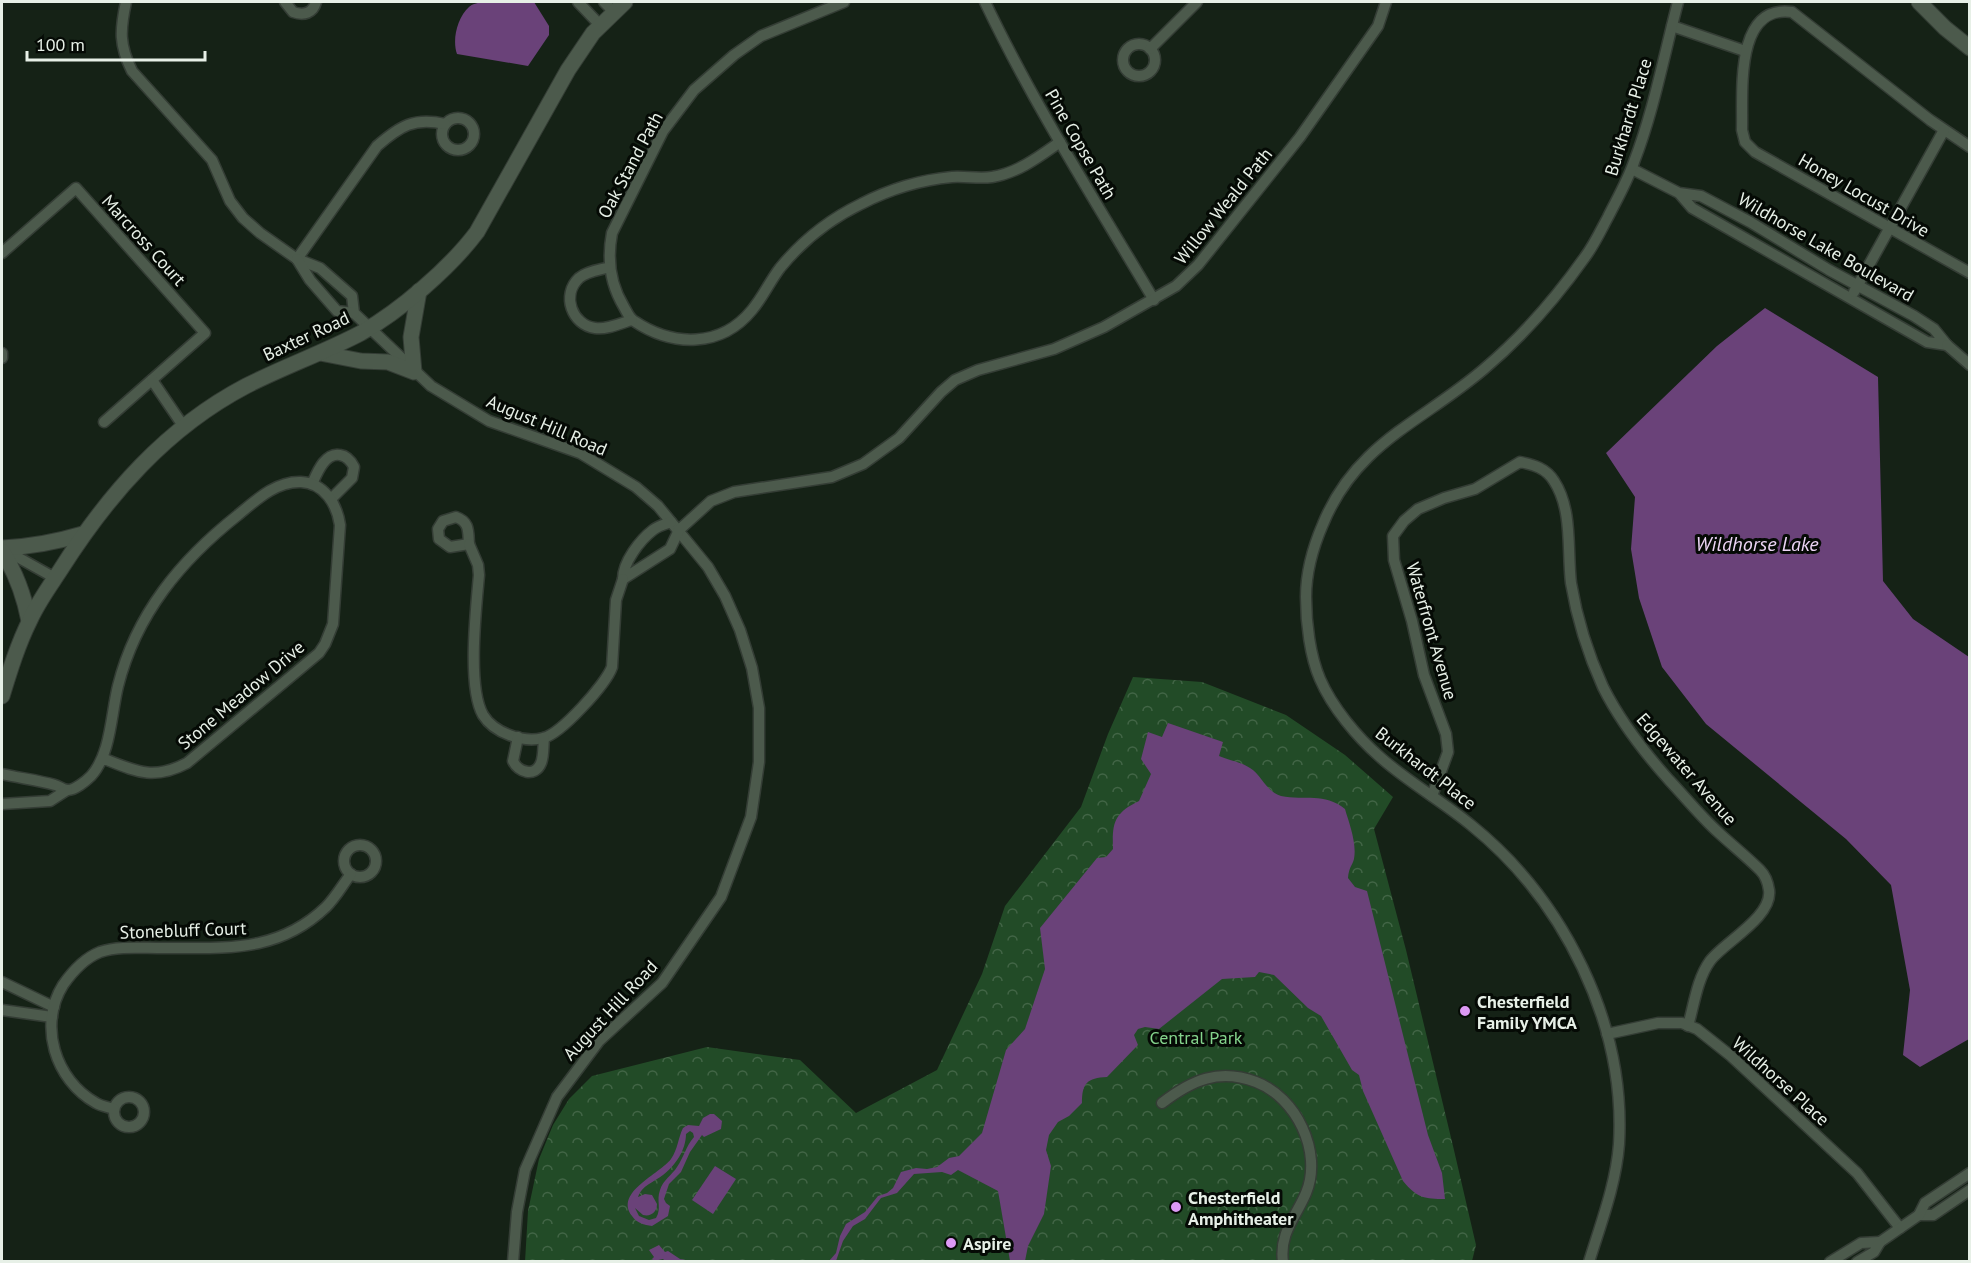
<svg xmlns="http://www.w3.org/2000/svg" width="1971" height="1263" viewBox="0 0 1971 1263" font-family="'PT Sans',sans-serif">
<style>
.forest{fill:url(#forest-crowns)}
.water{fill:#6a4279;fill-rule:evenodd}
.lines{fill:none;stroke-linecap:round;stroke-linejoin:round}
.street-casing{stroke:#343d35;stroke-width:13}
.secondary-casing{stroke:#343d35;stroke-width:17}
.street{stroke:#4c5a4c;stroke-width:10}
.secondary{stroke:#4c5a4c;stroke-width:15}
.poi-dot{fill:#dc99f4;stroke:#050a05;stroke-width:2}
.labels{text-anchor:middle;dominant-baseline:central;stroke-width:6;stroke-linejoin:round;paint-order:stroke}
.street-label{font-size:18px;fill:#e7f0e7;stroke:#050a05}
.poi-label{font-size:18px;font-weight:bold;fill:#e7f0e7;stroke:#050a05;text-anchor:start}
.park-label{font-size:18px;fill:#84d48c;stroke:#050a05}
.water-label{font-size:20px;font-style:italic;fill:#ecd4f5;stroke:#050a05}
</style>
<defs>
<pattern id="forest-crowns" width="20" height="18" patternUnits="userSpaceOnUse" patternTransform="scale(1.5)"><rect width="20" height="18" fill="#224b27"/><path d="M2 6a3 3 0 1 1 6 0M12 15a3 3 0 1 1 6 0" fill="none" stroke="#426546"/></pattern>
</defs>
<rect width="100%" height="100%" fill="#152216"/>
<path class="forest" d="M1133,677L1202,682L1286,715L1345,755L1393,797L1374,829L1406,950L1453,1146L1476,1245L1472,1261L525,1262L528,1211L539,1159L553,1125L569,1099L592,1076L707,1047L800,1060L856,1113L937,1070L982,974L1005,906L1081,807L1108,734Z"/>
<g class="water">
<path d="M482,2H534L549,26V35L528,66L457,54C452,40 457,18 469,7C472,4 478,3 482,2Z"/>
<path d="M1765,308L1878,377L1883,581L1913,619L1969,657V1039L1920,1067L1903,1055L1910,990L1891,885L1846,839L1706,724L1662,667L1639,598L1631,549L1635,497L1606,453L1717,346Z"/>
<path d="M1168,723L1223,742L1219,756C1228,760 1241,762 1250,768C1262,775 1266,792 1281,796C1305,801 1324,792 1345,809C1349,823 1357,843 1354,859C1352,866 1349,867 1348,878L1355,887L1367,891L1428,1135L1442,1173L1445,1199C1425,1199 1417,1198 1403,1181L1363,1091L1359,1075L1352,1070L1321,1016L1308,1008L1274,975L1259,972L1255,977L1222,979L1159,1029L1145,1027L1138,1029L1134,1035L1138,1045L1107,1077C1087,1078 1082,1083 1082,1103L1069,1116L1058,1122L1049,1135L1046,1150L1051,1166L1044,1214L1028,1246L1025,1261H1010L998,1191L958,1170L951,1175L942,1172L914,1174L897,1193L881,1198L865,1219L853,1226L843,1241L836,1261H829L836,1253L840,1236L846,1224L865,1212L878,1196L887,1193L893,1188L901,1172L916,1168L927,1169L937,1167L949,1158L959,1156L982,1133L1006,1050L1025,1029L1045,969L1040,928L1097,858L1106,857L1113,849C1112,823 1114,813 1139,801L1151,774L1141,759L1148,732L1162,737Z"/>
<path d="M710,1114H714L722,1121L721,1129L704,1137L702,1135L690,1152L681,1172L669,1184L664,1199L666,1203L670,1206L668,1216L652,1226C644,1225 637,1223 632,1216C614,1192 660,1174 671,1159C678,1149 678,1138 683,1128L688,1125L699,1126L703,1118ZM690,1131L693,1133L694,1137C686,1146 684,1157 677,1167C672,1175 663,1180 660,1190C656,1201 662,1208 656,1218L649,1220L639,1216L635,1208L643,1215C651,1217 657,1212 657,1204L652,1195L645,1194L638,1197C641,1186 654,1182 663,1175C675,1166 686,1150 686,1134Z"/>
<path d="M715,1166L736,1179L713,1214L692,1200Z"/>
<path d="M659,1245L665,1252L668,1251L680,1259L691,1261H665L663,1259L654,1261L652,1259L654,1257L649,1250Z"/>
</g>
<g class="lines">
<g class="street-casing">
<g id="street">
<path d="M126,2C120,30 119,45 132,71L212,160L230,201L243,218L260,233L297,259L320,268L352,296L354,313L431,386L489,421L580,453L636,487L658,506L708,567L725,596L740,630L752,668L759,708V762L751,817L721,897L662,983L599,1041L557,1097L525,1170L517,1212L513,1262"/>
<path d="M285,2L293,12C304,16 313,13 316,2"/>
<path d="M578,2L600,25"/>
<path d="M604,2L614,12"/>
<path d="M844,2L761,36L734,55L694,90L663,131L612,233C607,259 610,284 624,307C627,312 629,318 634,321C673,347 721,348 752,310C763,297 770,281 780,268C802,241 830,219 861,204C890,189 919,180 952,177C965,176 979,179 992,177C1018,173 1040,156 1060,142"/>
<path d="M985,2C1034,105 1096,202 1154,300"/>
<path d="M1672,26L1745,51"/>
<circle cx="1139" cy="60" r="16"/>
<path d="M1150,49L1197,2"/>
<circle cx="458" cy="134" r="16"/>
<path d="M1970,147L1930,120L1792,12C1734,4 1743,93 1742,130L1745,142L1755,152L1970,273"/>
<path d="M1632,169L1679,193L1701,196L1750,222L1829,270L1914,316L1934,329L1947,345L1927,342L1692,208L1679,193"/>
<path d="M2,253L76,188L205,333L104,422"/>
<path d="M297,259L377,146C400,126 414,117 445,124"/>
<path d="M297,259L310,280L337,311L354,313"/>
<path d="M610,267C600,270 587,271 579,278C561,295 572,325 595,328C607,330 621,323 632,320"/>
<path d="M1854,292L1944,130"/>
<path d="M1947,345L1970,365"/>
<path d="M2,353V358"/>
<path d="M152,380L184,427"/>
<path d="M312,484C317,473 325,452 340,455C347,456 351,461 354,467L352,478L331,499"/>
<path d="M456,517C470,522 468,532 469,544L450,547L439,539L438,529L443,521Z"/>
<path d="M671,522C665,524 658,526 653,530C640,540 623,562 623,579L670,549L679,530L711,501L734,492L832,477L863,464L899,438L941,392L955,380L978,370L1054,349L1104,327L1176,286L1198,265L1300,137L1378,26L1386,2"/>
<path d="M469,544L478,565L479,575C476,609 467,687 483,715C494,733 523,743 543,738C561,734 606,684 612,667L616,600L623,579"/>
<path d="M3,549L55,578"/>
<path d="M518,737L513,761C518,772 535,778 541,763C544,756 543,746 544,738"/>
<path d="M2,774C19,778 38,780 55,785C59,786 63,790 68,790C75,790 86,781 91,776C111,754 111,714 118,686C136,614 181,560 238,515C256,500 276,481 301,482C324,483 337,504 340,525L333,624L325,644L319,653L187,763C153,781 135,771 102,758"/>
<path d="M1432,796L1448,752L1446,734L1424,675L1412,621L1394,560L1393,536L1404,521L1418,509L1444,498L1475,489L1520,462C1534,465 1546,468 1554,481C1573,510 1567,550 1571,583C1577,619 1588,654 1603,687C1620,721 1644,752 1669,780C1686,798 1701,817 1719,833C1732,845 1747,857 1760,870C1765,875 1768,883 1769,890C1773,917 1723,943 1710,961C1697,979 1694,1005 1688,1026"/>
<path d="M2,804L50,801L67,790"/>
<circle cx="360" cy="861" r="16"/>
<path d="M2,982L54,1007"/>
<path d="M2,1010L52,1017"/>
<path d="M1607,1034L1658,1023H1682L1697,1029L1731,1056L1857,1173L1900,1228"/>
<circle cx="129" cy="1112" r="15"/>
<path d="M1162,1103C1192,1080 1219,1068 1256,1082C1296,1097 1323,1152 1306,1193C1296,1217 1279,1233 1283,1262"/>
<path d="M114,1109C108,1107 101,1106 96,1103C55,1080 38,1025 63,985C72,972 85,958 100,952C118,946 140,948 159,948C221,947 276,955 326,907C336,897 343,884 351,874"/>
<path d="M1919,1215H1933L1970,1190"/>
<path d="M1880,1242L1919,1215L1925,1203L1970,1173"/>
<path d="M1589,1262C1601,1223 1616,1184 1619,1144C1626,1024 1564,900 1471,825C1442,801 1408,782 1380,757C1357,737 1332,707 1320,679C1310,656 1306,623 1306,597C1306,572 1313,547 1323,524C1356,443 1422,422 1484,369C1523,336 1556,298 1585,257C1594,245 1601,230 1608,217C1617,199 1627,182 1634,162C1654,110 1664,55 1678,2"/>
<path d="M1830,1262L1861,1243L1880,1242L1874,1252L1857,1262"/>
</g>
</g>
<g class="secondary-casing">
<g id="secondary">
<path d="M1919,2L1945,28L1970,48"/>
<path d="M320,353L361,361L388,362L414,372L411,337L419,291"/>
<path d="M2,548C30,547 56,542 83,534"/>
<path d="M2,551C16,573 24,595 29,621"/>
<path d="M2,696C10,670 18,644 30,620C38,602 50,586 61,569C108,495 166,428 246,386C283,367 323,353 361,333C400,311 450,268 477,232L568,70L593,33L625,2"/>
</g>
</g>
<use href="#street" class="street"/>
<use href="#secondary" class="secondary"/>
</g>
<g class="poi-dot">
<circle cx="1465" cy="1011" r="6"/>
<circle cx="1176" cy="1207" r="6"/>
<circle cx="951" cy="1243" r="6"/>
</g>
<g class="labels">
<g class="street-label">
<text transform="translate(1628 117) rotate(-73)">Burkhardt Place</text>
<text transform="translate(1081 144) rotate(60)">Pine Copse Path</text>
<text transform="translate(630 165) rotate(-62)">Oak Stand Path</text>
<text transform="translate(1864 195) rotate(30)">Honey Locust Drive</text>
<text transform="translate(1223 206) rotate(-51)">Willow Weald Path</text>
<text transform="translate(144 240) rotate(48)">Marcross Court</text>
<text transform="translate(1826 247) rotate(30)">Wildhorse Lake Boulevard</text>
<text transform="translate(306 336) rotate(-25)">Baxter Road</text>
<text transform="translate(547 425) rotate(23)">August Hill Road</text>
<text transform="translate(1432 631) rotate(74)">Waterfront Avenue</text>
<text transform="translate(241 695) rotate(-40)">Stone Meadow Drive</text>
<text transform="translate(1426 768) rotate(38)">Burkhardt Place</text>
<text transform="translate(1687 769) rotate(49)">Edgewater Avenue</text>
<text transform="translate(183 930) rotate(-2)">Stonebluff Court</text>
<text transform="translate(610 1010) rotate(-47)">August Hill Road</text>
<text transform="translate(1781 1081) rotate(42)">Wildhorse Place</text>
</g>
<g class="poi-label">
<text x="1477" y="1001">Chesterfield<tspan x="1477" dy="21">Family YMCA</tspan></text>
<text x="1188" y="1197">Chesterfield<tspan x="1188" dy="21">Amphitheater</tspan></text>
<text x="963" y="1243">Aspire</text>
</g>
<g class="park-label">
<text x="1196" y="1037">Central Park</text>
</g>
<g class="water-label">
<text x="1757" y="544">Wildhorse Lake</text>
</g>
</g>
<rect width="1971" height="1263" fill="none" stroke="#e7f0e7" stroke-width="6"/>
<path d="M27 51v9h178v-9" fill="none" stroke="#e7f0e7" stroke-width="3"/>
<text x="36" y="51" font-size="18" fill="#e7f0e7" stroke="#050a05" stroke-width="4.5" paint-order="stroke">100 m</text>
</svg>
